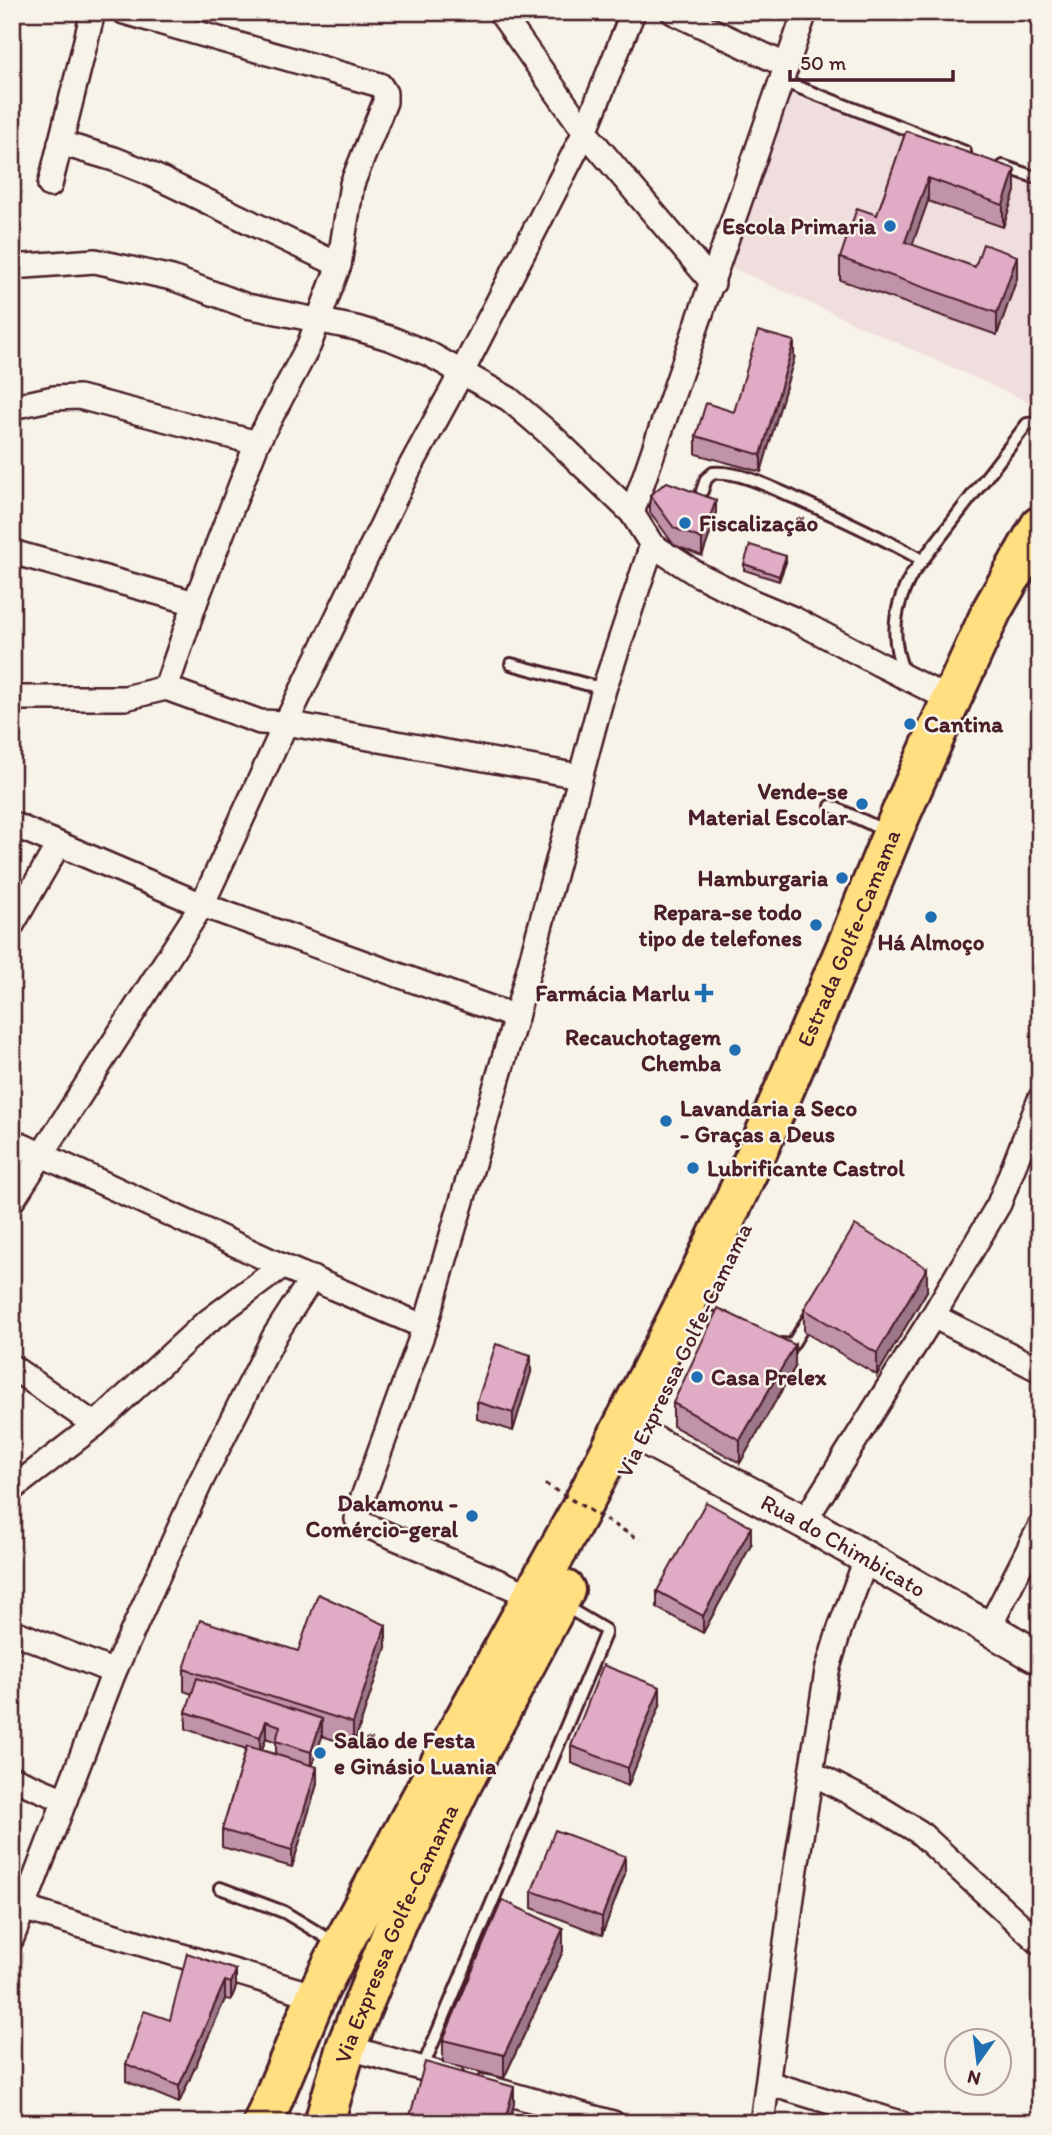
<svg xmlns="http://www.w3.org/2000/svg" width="1052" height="2135" viewBox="0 0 1052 2135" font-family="Itim,sans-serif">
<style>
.built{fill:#f0dddd}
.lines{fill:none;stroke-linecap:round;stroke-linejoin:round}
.lane-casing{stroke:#4a1f2b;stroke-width:16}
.street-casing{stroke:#4a1f2b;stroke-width:28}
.secondary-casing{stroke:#4a1f2b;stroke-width:37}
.highway-casing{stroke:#4a1f2b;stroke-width:44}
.lane{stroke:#f7f3e8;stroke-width:10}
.street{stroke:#f7f3e8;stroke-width:23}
.secondary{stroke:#f7f3e8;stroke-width:32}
.highway{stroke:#ffdf80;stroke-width:38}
.path-bridge{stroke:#4a1f2b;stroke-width:3.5;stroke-dasharray:5 5;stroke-linecap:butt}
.wall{fill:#c193a9;stroke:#4a1f2b;stroke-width:2;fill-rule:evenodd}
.shaded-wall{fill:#9d7889;stroke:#4a1f2b;stroke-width:2}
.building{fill:#e0abc4;stroke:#4a1f2b;stroke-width:2}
.poi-dot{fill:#1f6fb2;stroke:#f7f3e8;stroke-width:2.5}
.labels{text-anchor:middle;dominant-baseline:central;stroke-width:5;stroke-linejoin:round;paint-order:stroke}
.poi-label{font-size:23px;font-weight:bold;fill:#4a1f2b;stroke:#f7f3e8;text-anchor:end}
.street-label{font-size:23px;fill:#4a1f2b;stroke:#f7f3e8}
</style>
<rect width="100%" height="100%" fill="#f7f3e8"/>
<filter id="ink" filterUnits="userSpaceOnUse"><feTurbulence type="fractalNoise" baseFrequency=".0143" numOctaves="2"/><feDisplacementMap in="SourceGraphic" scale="14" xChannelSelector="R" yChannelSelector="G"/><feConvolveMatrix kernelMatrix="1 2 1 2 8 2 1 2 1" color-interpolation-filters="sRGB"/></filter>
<g filter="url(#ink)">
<path class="built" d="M787,93L1040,187V379L1028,402L726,265Z"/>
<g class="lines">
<g class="lane-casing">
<g id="lane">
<path d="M782,81L965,152"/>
<path d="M1003,166L1040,179"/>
<path d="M702,491L706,479L713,473C740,471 770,487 795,498C838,517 881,537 922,560"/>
<path d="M511,664L604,689"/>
<path d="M904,672C889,638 894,606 912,574L1027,424L1040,423"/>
<path d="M831,806L886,831"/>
<path d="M703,1314L724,1322"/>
<path d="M782,1344L792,1345L811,1314"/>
<path d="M220,1888L284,1912L337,1944"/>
<path d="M422,2069L605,1634V1630L563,1605"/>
</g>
</g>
<g class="street-casing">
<g id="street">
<path d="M124,12L380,85L385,93V102L352,184L339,265L309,345L257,443L195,603L166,688"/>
<path d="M500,12L585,132L713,283"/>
<path d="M673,12L787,66"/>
<path d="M1037,12L1040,14"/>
<path d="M60,143L114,159L144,171L339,265"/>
<path d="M50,185L93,12"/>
<path d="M12,267L95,261L172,278L247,306L356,328L392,339L429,354L509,399L552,436L632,513L652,545L697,574L753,602L794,619L879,664L951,700"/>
<path d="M12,407L54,398L79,397L257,443"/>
<path d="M632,513L805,12"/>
<path d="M12,552L195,603"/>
<path d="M12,698H125L166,688L260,722L286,723L579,776"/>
<path d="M12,824L202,905L516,1017"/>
<path d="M12,925L58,845"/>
<path d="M12,1141L282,1266L425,1327"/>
<path d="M12,1201L202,905L286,723L408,471L462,372L585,132L633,12"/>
<path d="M933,1316L1040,1370"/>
<path d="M12,1367L95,1425"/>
<path d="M12,1489L95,1425L203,1325L282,1266"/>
<path d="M804,1522L933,1316L999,1204L1040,1099"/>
<path d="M532,1596L363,1524L357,1519L359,1508L425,1327L516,1017L604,689L652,545"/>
<path d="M989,1628L1040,1527"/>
<path d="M12,1631L114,1672"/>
<path d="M812,1773L880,1808L919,1832L1040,1943"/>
<path d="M12,1778L65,1800"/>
<path d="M12,1905L316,1996"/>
<path d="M12,1938L114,1672L201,1481L275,1335L312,1278"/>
<path d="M346,2047L452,2077"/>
<path d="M768,2083L900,2123"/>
<path d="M485,2087L613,2123"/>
<path d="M762,2123L795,1875L827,1671L840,1628L867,1557"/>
</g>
</g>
<g class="secondary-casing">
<g id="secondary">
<path id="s1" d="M643,1437L804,1522L1040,1658"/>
</g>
</g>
<g class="highway-casing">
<g id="highway">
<path id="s2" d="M263,2123L316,1996L341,1947L427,1787L580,1510L692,1290L759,1148L849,940L892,834L951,700L992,610L1040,526"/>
<path id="s3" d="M324,2123L346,2047L398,1918L462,1784L565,1590"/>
</g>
</g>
<use href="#lane" class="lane"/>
<use href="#street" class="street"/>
<use href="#secondary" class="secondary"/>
<use href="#highway" class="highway"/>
<path class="path-bridge" d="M545,1484L640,1540"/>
</g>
<g class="wall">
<path d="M906,131L1015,191L1003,227L928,201L912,245L975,267L1017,278L997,335L840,280V258L877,215Z"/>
<path d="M794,359L761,472L696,454V436L734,412Z"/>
<path d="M650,495L716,517L702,556L674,545L650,512Z"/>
<path d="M786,562L779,581L744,570V564Z"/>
<path d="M927,1291L877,1375L804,1332V1309Z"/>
<path d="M795,1367L740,1463L673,1426V1403Z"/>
<path d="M531,1372L513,1431L477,1419V1402Z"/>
<path d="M751,1545L703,1633L657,1608V1591Z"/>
<path d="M386,1647L353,1746L322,1736L312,1765L317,1784L292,1867L222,1847V1830L246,1749L186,1729V1712L192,1694L184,1691V1669L298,1651ZM266,1738L276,1742V1754L262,1750Z"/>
<path d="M660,1705L628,1786L571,1763V1746Z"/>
<path d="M625,1874L602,1935L532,1908V1891Z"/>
<path d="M563,1951L504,2078L443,2063V2040Z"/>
<path d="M236,1970V1987L231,2000L225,1999L179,2103L126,2081V2064L170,2020Z"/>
</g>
<g class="shaded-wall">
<path d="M1015,169V191L1003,227V205Z"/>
<path d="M928,178V201L905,265V242Z"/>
<path d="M1017,256V278L997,335V313Z"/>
<path d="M794,341V359L761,472V455Z"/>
<path d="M716,500V517L702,556V539Z"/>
<path d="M786,556V562L779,581V576Z"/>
<path d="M927,1268V1291L877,1375V1353Z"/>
<path d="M795,1345V1367L740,1463V1440Z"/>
<path d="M531,1355V1372L513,1431V1413Z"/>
<path d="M751,1527V1545L703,1633V1616Z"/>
<path d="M386,1625V1647L353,1746V1723Z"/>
<path d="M660,1687V1705L628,1786V1768Z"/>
<path d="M322,1719V1737L311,1769V1752Z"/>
<path d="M266,1721V1738L260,1754V1737Z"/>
<path d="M317,1767V1784L292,1867V1850Z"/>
<path d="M625,1856V1874L602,1935V1917Z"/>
<path d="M563,1929V1951L504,2078V2055Z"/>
<path d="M236,1970V1987L231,2000V1983Z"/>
<path d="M225,1981V1999L179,2103V2086Z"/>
<path d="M514,2087V2104L509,2123H504Z"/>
</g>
<g class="building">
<path d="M906,131L1015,169L1003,205L928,178L905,242L975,267L983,244L1017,256L997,313L840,258L857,208L877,215Z"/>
<path d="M758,331L794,341L761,455L696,436L706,403L734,412Z"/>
<path d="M667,482L716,500L702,539L674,528L650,495Z"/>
<path d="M750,545L786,556L779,576L744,564Z"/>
<path d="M855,1225L927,1268L877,1353L804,1309Z"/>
<path d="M718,1308L795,1345L740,1440L673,1403Z"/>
<path d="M496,1344L531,1355L513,1413L477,1402Z"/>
<path d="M706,1502L751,1527L703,1616L657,1591Z"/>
<path d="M318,1594L386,1625L353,1723L184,1669L200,1620L298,1651Z"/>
<path d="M603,1665L660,1687L628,1768L571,1746Z"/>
<path d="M197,1678L322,1719L311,1752L276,1741L280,1726L266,1721L260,1737L186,1712Z"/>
<path d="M247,1746L317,1767L292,1850L222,1830Z"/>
<path d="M555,1830L625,1856L602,1917L532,1891Z"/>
<path d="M502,1900L563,1929L504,2055L443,2040Z"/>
<path d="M187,1953L236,1970L231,1983L225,1981L179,2086L126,2064L144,2011L170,2020Z"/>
<path d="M425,2062L514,2087L504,2123H408Z"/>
</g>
</g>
<g class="poi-dot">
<circle cx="890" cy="226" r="7"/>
<circle cx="685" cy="523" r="7"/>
<circle cx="910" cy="724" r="7"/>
<circle cx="862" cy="804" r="7"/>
<circle cx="842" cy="878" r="7"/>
<circle cx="931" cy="917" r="7"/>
<circle cx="816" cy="925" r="7"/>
<path d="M700.5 982.5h7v7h7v7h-7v7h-7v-7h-7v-7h7z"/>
<circle cx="735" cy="1050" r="7"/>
<circle cx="666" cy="1121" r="7"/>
<circle cx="693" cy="1168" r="7"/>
<circle cx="697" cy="1377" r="7"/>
<circle cx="472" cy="1516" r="7"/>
<circle cx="320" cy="1753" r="7"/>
</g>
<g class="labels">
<g class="poi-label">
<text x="876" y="226">Escola Primaria</text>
<text x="699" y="523" text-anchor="start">Fiscalização</text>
<text x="924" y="724" text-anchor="start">Cantina</text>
<text x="848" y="791">Vende-se<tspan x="848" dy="26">Material Escolar</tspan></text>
<text x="828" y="878">Hamburgaria</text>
<text x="802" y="912">Repara-se todo<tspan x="802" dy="26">tipo de telefones</tspan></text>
<text x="931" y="942" text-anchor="middle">Há Almoço</text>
<text x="690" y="993">Farmácia Marlu</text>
<text x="721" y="1037">Recauchotagem<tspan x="721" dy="26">Chemba</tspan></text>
<text x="680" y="1108" text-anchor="start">Lavandaria a Seco<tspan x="680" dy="26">- Graças a Deus</tspan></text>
<text x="707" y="1168" text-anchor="start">Lubrificante Castrol</text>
<text x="711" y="1377" text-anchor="start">Casa Prelex</text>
<text x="458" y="1503">Dakamonu -<tspan x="458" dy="26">Comércio-geral</tspan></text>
<text x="334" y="1740" text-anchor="start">Salão de Festa<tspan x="334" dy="26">e Ginásio Luania</tspan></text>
</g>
<g class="street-label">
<text stroke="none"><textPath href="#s2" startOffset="1323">Estrada Golfe-Camama</textPath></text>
<text transform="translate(684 1350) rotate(-64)">Via Expressa Golfe-Camama</text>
<text stroke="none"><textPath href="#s1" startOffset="228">Rua do Chimbicato</textPath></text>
<text stroke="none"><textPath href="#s3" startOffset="203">Via Expressa Golfe-Camama</textPath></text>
</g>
</g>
<rect width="1052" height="2135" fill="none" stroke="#f7f3e8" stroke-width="42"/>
<rect x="21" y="21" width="1010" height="2093" fill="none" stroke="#4a1f2b" stroke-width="2.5" filter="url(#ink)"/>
<g transform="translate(978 2062) rotate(194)"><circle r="33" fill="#f7f3e8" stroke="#b29e9c" stroke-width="2"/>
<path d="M0-5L12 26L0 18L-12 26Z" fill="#1f6fb2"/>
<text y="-10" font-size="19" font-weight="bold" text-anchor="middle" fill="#4a1f2b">N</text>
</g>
<path d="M790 70v10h163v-10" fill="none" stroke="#4a1f2b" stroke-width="3.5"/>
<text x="800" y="70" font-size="21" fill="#4a1f2b" stroke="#f7f3e8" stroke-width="5" paint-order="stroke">50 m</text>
</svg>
